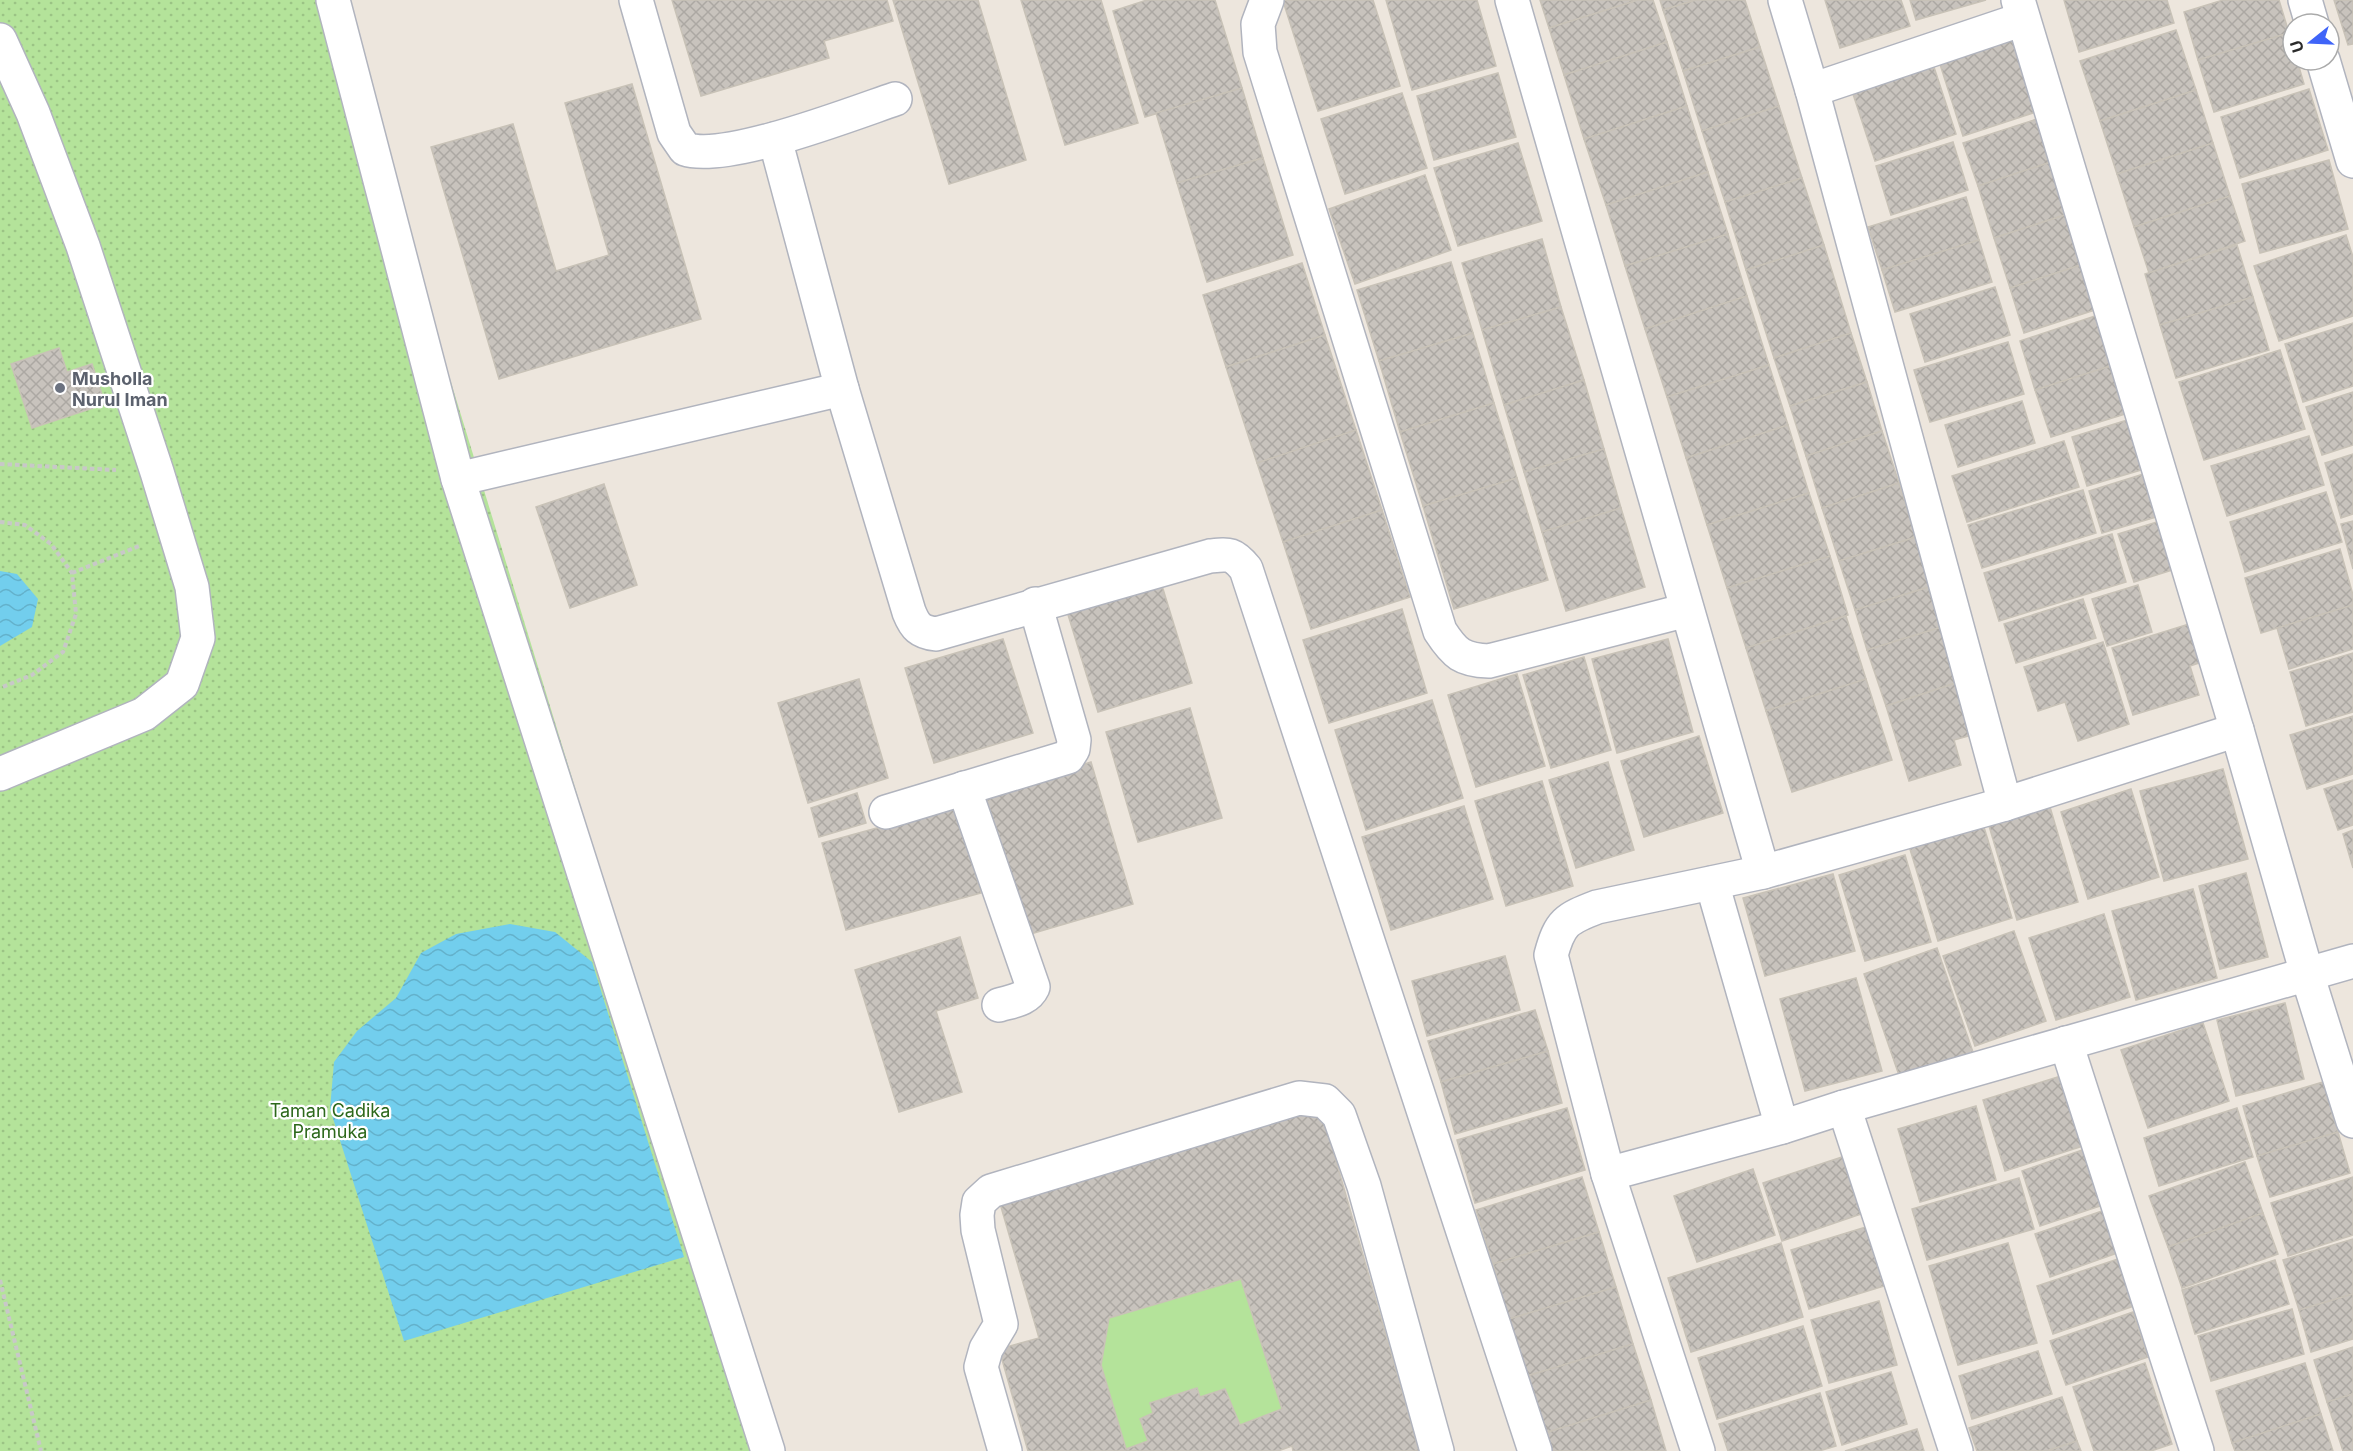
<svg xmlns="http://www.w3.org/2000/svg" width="2353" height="1451" viewBox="0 0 2353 1451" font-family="Inter,sans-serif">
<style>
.grass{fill:#b4e39a}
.park{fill:url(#park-dots)}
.water{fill:url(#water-waves)}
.building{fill:url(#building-cross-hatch);stroke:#c8c2b7;stroke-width:1.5;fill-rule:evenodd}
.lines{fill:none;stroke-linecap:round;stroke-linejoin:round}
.minor-casing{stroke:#b1b4be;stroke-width:36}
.path{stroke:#c8c8c8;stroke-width:4;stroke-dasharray:4.5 3;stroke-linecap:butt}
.minor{stroke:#fff;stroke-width:33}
.worship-dot{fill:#6b7280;stroke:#fff;stroke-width:2}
.labels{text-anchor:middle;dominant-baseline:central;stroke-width:4.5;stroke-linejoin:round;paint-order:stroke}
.worship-label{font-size:18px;font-weight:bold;fill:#5b616d;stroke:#fff;text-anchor:start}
.park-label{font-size:18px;fill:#2c681b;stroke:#fff}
</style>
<defs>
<pattern id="park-dots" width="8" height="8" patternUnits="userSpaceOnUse" patternTransform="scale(1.5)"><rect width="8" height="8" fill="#b4e39a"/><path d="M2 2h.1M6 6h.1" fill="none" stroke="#9bc385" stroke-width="1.8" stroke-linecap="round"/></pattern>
<pattern id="water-waves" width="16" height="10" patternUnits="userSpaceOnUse" patternTransform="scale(1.5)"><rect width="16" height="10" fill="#72ceed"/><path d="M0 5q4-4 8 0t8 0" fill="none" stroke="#63b1cb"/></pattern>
<pattern id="building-cross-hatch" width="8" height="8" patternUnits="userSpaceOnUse" patternTransform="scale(1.5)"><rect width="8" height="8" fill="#c8c3bd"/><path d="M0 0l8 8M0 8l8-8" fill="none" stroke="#aca8a3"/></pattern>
</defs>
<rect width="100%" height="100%" fill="#ede6dd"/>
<path class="grass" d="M1241,1279L1282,1409L1240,1425L1225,1389L1200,1397L1196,1388L1150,1403L1153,1413L1140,1419L1148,1441L1126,1449L1101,1365L1109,1318Z"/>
<path class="park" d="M0,0H334L778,1451H0Z"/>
<g class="water">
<path d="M0,571L17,574L38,599L32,627L0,646Z"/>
<path d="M510,924L555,932L592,962L684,1257L404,1341L330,1109L334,1062L357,1031L396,998L421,953L456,934Z"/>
</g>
<g class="building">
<path d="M672,0H887L893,21L824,41L829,58L701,96Z"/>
<path d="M893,0H978L1026,160L949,184Z"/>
<path d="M1021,0H1101L1138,123L1065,145Z"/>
<path d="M1147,0H1215L1242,88L1145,117L1113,11Z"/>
<path d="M1286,0H1373L1400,86L1318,111L1283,1Z"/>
<path d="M1386,0H1477L1496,66L1412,90Z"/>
<path d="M1540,0H1638L1549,28Z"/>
<path d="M1638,0H1653L1667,42L1564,75L1549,28Z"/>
<path d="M1660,0H1696L1663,10Z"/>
<path d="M1696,0H1745L1760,47L1683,71L1663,10Z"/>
<path d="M1825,0H1901L1910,26L1840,48Z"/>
<path d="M1910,0H1986L1916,20Z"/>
<path d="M2064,0H2167L2174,23L2079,52Z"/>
<path d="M2223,0H2279L2289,33L2198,60L2184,12Z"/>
<path d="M2334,0H2353V44L2348,45Z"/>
<path d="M2176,30L2196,90L2100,121L2080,61Z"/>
<path d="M2013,31L2039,111L1963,136L1937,55Z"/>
<path d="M2289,33L2293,47V60H2297L2304,84L2214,112L2198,60Z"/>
<path d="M1667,42L1687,106L1584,139L1564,75Z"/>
<path d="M1760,47L1779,106L1702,131L1683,71Z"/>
<path d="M1932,61L1956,134L1875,161L1851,88Z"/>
<path d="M1498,73L1516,137L1434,160L1417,96Z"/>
<path d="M632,84L701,319L499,379L431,147L513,124L556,271L609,255L565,103Z"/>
<path d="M1242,88L1263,158L1177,183L1156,113Z"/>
<path d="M2309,89L2328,150L2240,178L2221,117Z"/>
<path d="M2196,90L2213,143L2117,174L2100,121Z"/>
<path d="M1402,93L1427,168L1345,194L1321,119Z"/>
<path d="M1687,106L1708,172L1606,205L1584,139Z"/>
<path d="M1779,106L1802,178L1725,202L1702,131Z"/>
<path d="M2040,118L2054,161L1978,186L1963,143Z"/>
<path d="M1953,142L1968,190L1891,215L1876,166Z"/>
<path d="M1518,143L1542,221L1458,246L1434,168Z"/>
<path d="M2213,143L2230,196L2134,227L2117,174Z"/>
<path d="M1263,158L1293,255L1207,282L1177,183Z"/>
<path d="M2329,160L2348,229L2260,253L2242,184Z"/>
<path d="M2054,161L2071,213L1994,238L1978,186Z"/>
<path d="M1708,172L1728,234L1625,266L1606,205Z"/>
<path d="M1425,175L1451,250L1355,284L1329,209Z"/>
<path d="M1802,178L1824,245L1746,270L1725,202Z"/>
<path d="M2230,196L2245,241L2149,273L2134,227Z"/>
<path d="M1966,197L1979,240L1882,270L1868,227Z"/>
<path d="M2071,213L2087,263L2010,288L1994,238Z"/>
<path d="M1728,234L1747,296L1645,329L1625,266Z"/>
<path d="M2346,235L2353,257V316L2279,341L2254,266Z"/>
<path d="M1542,239L1561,307L1482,330L1462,263Z"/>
<path d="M1979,240L1992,282L1895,312L1882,270Z"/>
<path d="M1824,245L1851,333L1774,358L1746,270Z"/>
<path d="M2237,245L2253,297L2160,325L2145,274Z"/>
<path d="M1451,262L1473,333L1379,361L1357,290Z"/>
<path d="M1302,263L1325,335L1226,367L1203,295Z"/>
<path d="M2087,263L2101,308L2024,333L2010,288Z"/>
<path d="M1995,287L2010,335L1925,362L1910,314Z"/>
<path d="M1747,296L1769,365L1667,397L1645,329Z"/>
<path d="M2253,297L2269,350L2176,378L2160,325Z"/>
<path d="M1561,307L1584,380L1504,405L1482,330Z"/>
<path d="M2107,312L2123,362L2035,390L2020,341Z"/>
<path d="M2353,323V386L2303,402L2285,344Z"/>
<path d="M1473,333L1494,403L1400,432L1379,361Z"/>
<path d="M1851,333L1867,382L1790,406L1774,358Z"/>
<path d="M1325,335L1356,430L1257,463L1226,367Z"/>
<path d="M2008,342L2024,394L1930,422L1914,370Z"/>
<path d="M59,348L67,372L92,364L105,404L32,428L11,364Z"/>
<path d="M2280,350L2305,429L2204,460L2179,382Z"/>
<path d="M2123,362L2138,410L2051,437L2035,390Z"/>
<path d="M1769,365L1788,425L1686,458L1667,397Z"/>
<path d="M1584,380L1604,449L1524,472L1504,405Z"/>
<path d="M1867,382L1882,431L1806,456L1790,406Z"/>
<path d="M2353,392V445L2322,455L2306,407Z"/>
<path d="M2022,401L2035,443L1958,467L1945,425Z"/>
<path d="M1494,403L1517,478L1423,506L1400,432Z"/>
<path d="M2134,418L2148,468L2087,486L2072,437Z"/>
<path d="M1788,425L1809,493L1707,525L1686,458Z"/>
<path d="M1356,430L1382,510L1283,542L1257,463Z"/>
<path d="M1882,431L1899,483L1822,508L1806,456Z"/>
<path d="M2309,436L2324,485L2227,516L2211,466Z"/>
<path d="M2064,441L2079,487L1967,522L1952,476Z"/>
<path d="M1604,449L1621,508L1542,532L1524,472Z"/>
<path d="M2353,454V514L2341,518L2325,463Z"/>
<path d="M2150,472L2163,515L2102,533L2089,491Z"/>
<path d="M1517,478L1548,580L1454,609L1423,506Z"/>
<path d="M1899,483L1916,537L1839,561L1822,508Z"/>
<path d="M604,484L637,585L570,608L536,507Z"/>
<path d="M2083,490L2096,533L1982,568L1968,525Z"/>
<path d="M2326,492L2342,542L2245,572L2230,522Z"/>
<path d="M1809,493L1830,556L1727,588L1707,525Z"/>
<path d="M1621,508L1645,587L1566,611L1542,532Z"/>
<path d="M1382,510L1410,597L1311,629L1283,542Z"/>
<path d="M2170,518L2185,566L2134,582L2118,534Z"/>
<path d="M2353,521V569L2341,524Z"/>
<path d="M2112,534L2126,582L1999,621L1984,573Z"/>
<path d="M1916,537L1932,586L1855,610L1839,561Z"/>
<path d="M2340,549L2353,595V605L2261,633L2245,578Z"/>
<path d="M1830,556L1848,615L1746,648L1727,588Z"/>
<path d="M1159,576L1192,683L1098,712L1065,605Z"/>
<path d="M2138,585L2152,632L2107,646L2092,599Z"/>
<path d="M1932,586L1945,626L1867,650L1855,610Z"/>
<path d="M2083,599L2096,638L2016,663L2004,624Z"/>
<path d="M2353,605V649L2289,669L2277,628Z"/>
<path d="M1402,609L1427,693L1329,723L1303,640Z"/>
<path d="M1846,616L1866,679L1766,711L1746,648Z"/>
<path d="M2202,620L2214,658L2190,666L2199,695L2133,715L2112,648Z"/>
<path d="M1945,626L1962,681L1886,706L1867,650Z"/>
<path d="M1003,639L1033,733L934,763L905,668Z"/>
<path d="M1668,639L1693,732L1617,753L1592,659Z"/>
<path d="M2103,642L2129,724L2078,741L2065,702L2038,711L2024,667Z"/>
<path d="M2353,653V712L2306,726L2290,672Z"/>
<path d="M1584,657L1611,750L1551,768L1523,675Z"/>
<path d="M1517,674L1545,766L1476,787L1448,695Z"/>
<path d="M859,679L888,778L808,803L778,703Z"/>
<path d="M1866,679L1892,760L1792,792L1766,711Z"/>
<path d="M1962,681L1979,733L1954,740L1961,765L1909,781L1886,706Z"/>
<path d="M1432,700L1463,798L1366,830L1335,730Z"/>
<path d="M1190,708L1222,818L1138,842L1106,732Z"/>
<path d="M2353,716V774L2307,789L2290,735Z"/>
<path d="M1699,736L1723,813L1644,837L1621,761Z"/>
<path d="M1091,762L1133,904L1027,935L985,794Z"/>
<path d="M1608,762L1634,850L1576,868L1549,780Z"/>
<path d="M2223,769L2248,859L2164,881L2140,791Z"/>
<path d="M2353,780V825L2338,830L2324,789Z"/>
<path d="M1542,781L1573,886L1506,906L1475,801Z"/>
<path d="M2131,789L2159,877L2088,899L2061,812Z"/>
<path d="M857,793L866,823L819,837L811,808Z"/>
<path d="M957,806L981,893L846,930L822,843Z"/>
<path d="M1464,806L1493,899L1391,930L1362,837Z"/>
<path d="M2050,807L2078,902L2017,920L1989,826Z"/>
<path d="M1983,824L2012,918L1938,941L1909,846Z"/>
<path d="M2353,830V868L2343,834Z"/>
<path d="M1905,855L1931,942L1865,961L1839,875Z"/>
<path d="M2246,873L2268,957L2220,969L2199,886Z"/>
<path d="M1833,874L1855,951L1765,976L1743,898Z"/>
<path d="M2193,889L2217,978L2136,1000L2112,911Z"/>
<path d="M2104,914L2130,997L2056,1020L2029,938Z"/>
<path d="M2014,931L2046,1021L1975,1046L1943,956Z"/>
<path d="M960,937L978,998L936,1011L962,1092L899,1112L855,970Z"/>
<path d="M1937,948L1974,1055L1901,1081L1864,974Z"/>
<path d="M1505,956L1520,1010L1427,1036L1412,981Z"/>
<path d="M1856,978L1882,1071L1805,1091L1780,999Z"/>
<path d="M2285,1003L2304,1079L2236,1096L2217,1020Z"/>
<path d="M1535,1010L1548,1051L1441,1082L1428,1041Z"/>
<path d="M2203,1023L2229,1101L2148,1128L2121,1050Z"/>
<path d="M1548,1051L1562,1103L1455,1134L1441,1082Z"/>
<path d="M2061,1076L2083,1146L2005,1171L1983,1100Z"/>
<path d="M2323,1082L2338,1132L2257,1156L2243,1106Z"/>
<path d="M1976,1106L1996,1180L1920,1202L1898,1129Z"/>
<path d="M1321,1108L1419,1451H1293L1292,1446L1278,1451H1028L999,1349L1039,1338L999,1200ZM1241,1279L1282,1409L1240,1425L1225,1389L1200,1397L1197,1388L1150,1403L1153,1413L1140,1419L1148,1441L1126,1449L1101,1365L1109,1318Z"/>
<path d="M1567,1108L1585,1170L1475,1203L1457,1140Z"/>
<path d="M2237,1108L2253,1157L2159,1186L2144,1138Z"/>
<path d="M2338,1132L2350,1173L2270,1197L2257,1156Z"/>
<path d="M2088,1148L2106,1204L2040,1226L2022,1171Z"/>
<path d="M1842,1157L1861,1214L1782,1241L1763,1183Z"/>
<path d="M2245,1162L2263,1213L2168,1247L2149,1196Z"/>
<path d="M1753,1169L1775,1235L1697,1262L1674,1196Z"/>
<path d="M1582,1177L1599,1232L1493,1264L1476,1210Z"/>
<path d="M2353,1177V1235L2288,1256L2271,1203Z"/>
<path d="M2019,1178L2034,1229L1927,1260L1912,1209Z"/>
<path d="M2105,1210L2120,1252L2050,1277L2035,1234Z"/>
<path d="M2263,1213L2278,1254L2182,1288L2168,1247Z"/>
<path d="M1866,1227L1884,1286L1809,1309L1791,1250Z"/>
<path d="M1599,1232L1616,1287L1509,1319L1493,1264Z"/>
<path d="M2353,1239V1294L2299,1310L2283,1260Z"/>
<path d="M1781,1243L1803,1317L1691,1352L1668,1278Z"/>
<path d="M2008,1243L2037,1343L1958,1365L1929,1266Z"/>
<path d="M2118,1259L2134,1306L2053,1334L2037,1286Z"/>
<path d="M2275,1260L2289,1304L2195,1334L2182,1290Z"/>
<path d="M1616,1287L1633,1344L1527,1376L1509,1319Z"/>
<path d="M2353,1294V1339L2311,1352L2299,1310Z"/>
<path d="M1879,1301L1897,1365L1829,1383L1811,1320Z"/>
<path d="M2292,1309L2304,1354L2211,1381L2198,1336Z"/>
<path d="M2133,1312L2148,1357L2066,1385L2050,1341Z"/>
<path d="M1803,1326L1822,1386L1717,1419L1698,1358Z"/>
<path d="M1633,1344L1651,1400L1545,1433L1527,1376Z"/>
<path d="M2353,1347V1394L2327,1402L2314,1360Z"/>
<path d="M2038,1351L2052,1394L1972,1419L1959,1376Z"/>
<path d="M2145,1363L2172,1444L2151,1451H2094L2073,1387Z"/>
<path d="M2305,1363L2321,1414L2232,1443L2216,1391Z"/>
<path d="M1891,1372L1907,1424L1842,1445L1826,1392Z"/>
<path d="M1820,1393L1836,1446L1819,1451H1728L1719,1424Z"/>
<path d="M2353,1394V1451H2343L2327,1402Z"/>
<path d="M2062,1397L2077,1441L2047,1451H1977L1969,1428Z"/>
<path d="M1651,1400L1666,1451H1550L1545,1433Z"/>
<path d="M2321,1414L2333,1451H2235L2232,1443Z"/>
<path d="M1917,1429L1924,1451H1845Z"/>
<path d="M2077,1441L2081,1451H2047Z"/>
</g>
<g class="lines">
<g class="minor-casing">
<g id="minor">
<path d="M333,0L458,479L768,1451"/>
<path d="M636,0L674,133L685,149C725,163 851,114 895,99"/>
<path d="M1267,0L1258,24L1260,52L1440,631C1455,654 1462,660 1489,661L1687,610"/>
<path d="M1512,0L1763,872"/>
<path d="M1785,0L1812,90L2005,804"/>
<path d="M2018,0L2237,730L2307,974L2353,1121"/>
<path d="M2305,0L2312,24"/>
<path d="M0,40L33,113L83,246L157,472L192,587L198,638L182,684L144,714L0,774"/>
<path d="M2323,60L2353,161"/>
<path d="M1812,90L2023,19"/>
<path d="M775,139L842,389L909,612C915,627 920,632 936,634L1210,556C1229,554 1233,553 1246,569L1535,1451"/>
<path d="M458,479L842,389"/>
<path d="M964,788L1033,987C1027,1000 1012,1001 999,1005"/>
<path d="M886,812L1068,757L1073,749L1074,740L1035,604"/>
<path d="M1712,883L1782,1127"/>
<path d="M2066,1043L2197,1451"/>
<path d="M1844,1107L1956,1451"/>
<path d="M1608,1174L1782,1127L1844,1107L2353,961"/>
<path d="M1005,1451L981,1367L986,1349L1001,1324L978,1230L977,1215L979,1202L991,1191L1299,1098L1325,1101L1339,1115L1364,1186L1437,1451"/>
<path d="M1698,1451L1608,1174L1551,955C1560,922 1566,919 1597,907L1763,872L2005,804L2237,730"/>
</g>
</g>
<g class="path">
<path d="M0,464L116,470"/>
<path d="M0,522L25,525L51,544L72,573L76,614L63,652L32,675L0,688"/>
<path d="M72,573L139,546"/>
<path d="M0,1280L41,1451"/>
</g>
<use href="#minor" class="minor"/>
</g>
<circle class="worship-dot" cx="60" cy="388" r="6"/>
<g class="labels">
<g class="worship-label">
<text x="72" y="378">Musholla<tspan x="72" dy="21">Nurul Iman</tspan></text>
</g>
<g class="park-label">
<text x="330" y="1110">Taman Cadika<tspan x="330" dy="21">Pramuka</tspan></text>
</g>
</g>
<g transform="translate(2311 42) rotate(252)"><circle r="28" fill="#ffffff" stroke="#aaaaaa" stroke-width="1.5"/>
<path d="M0-4.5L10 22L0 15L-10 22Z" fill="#3f64f8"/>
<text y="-9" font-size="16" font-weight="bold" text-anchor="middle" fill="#2b2b2b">U</text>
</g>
</svg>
